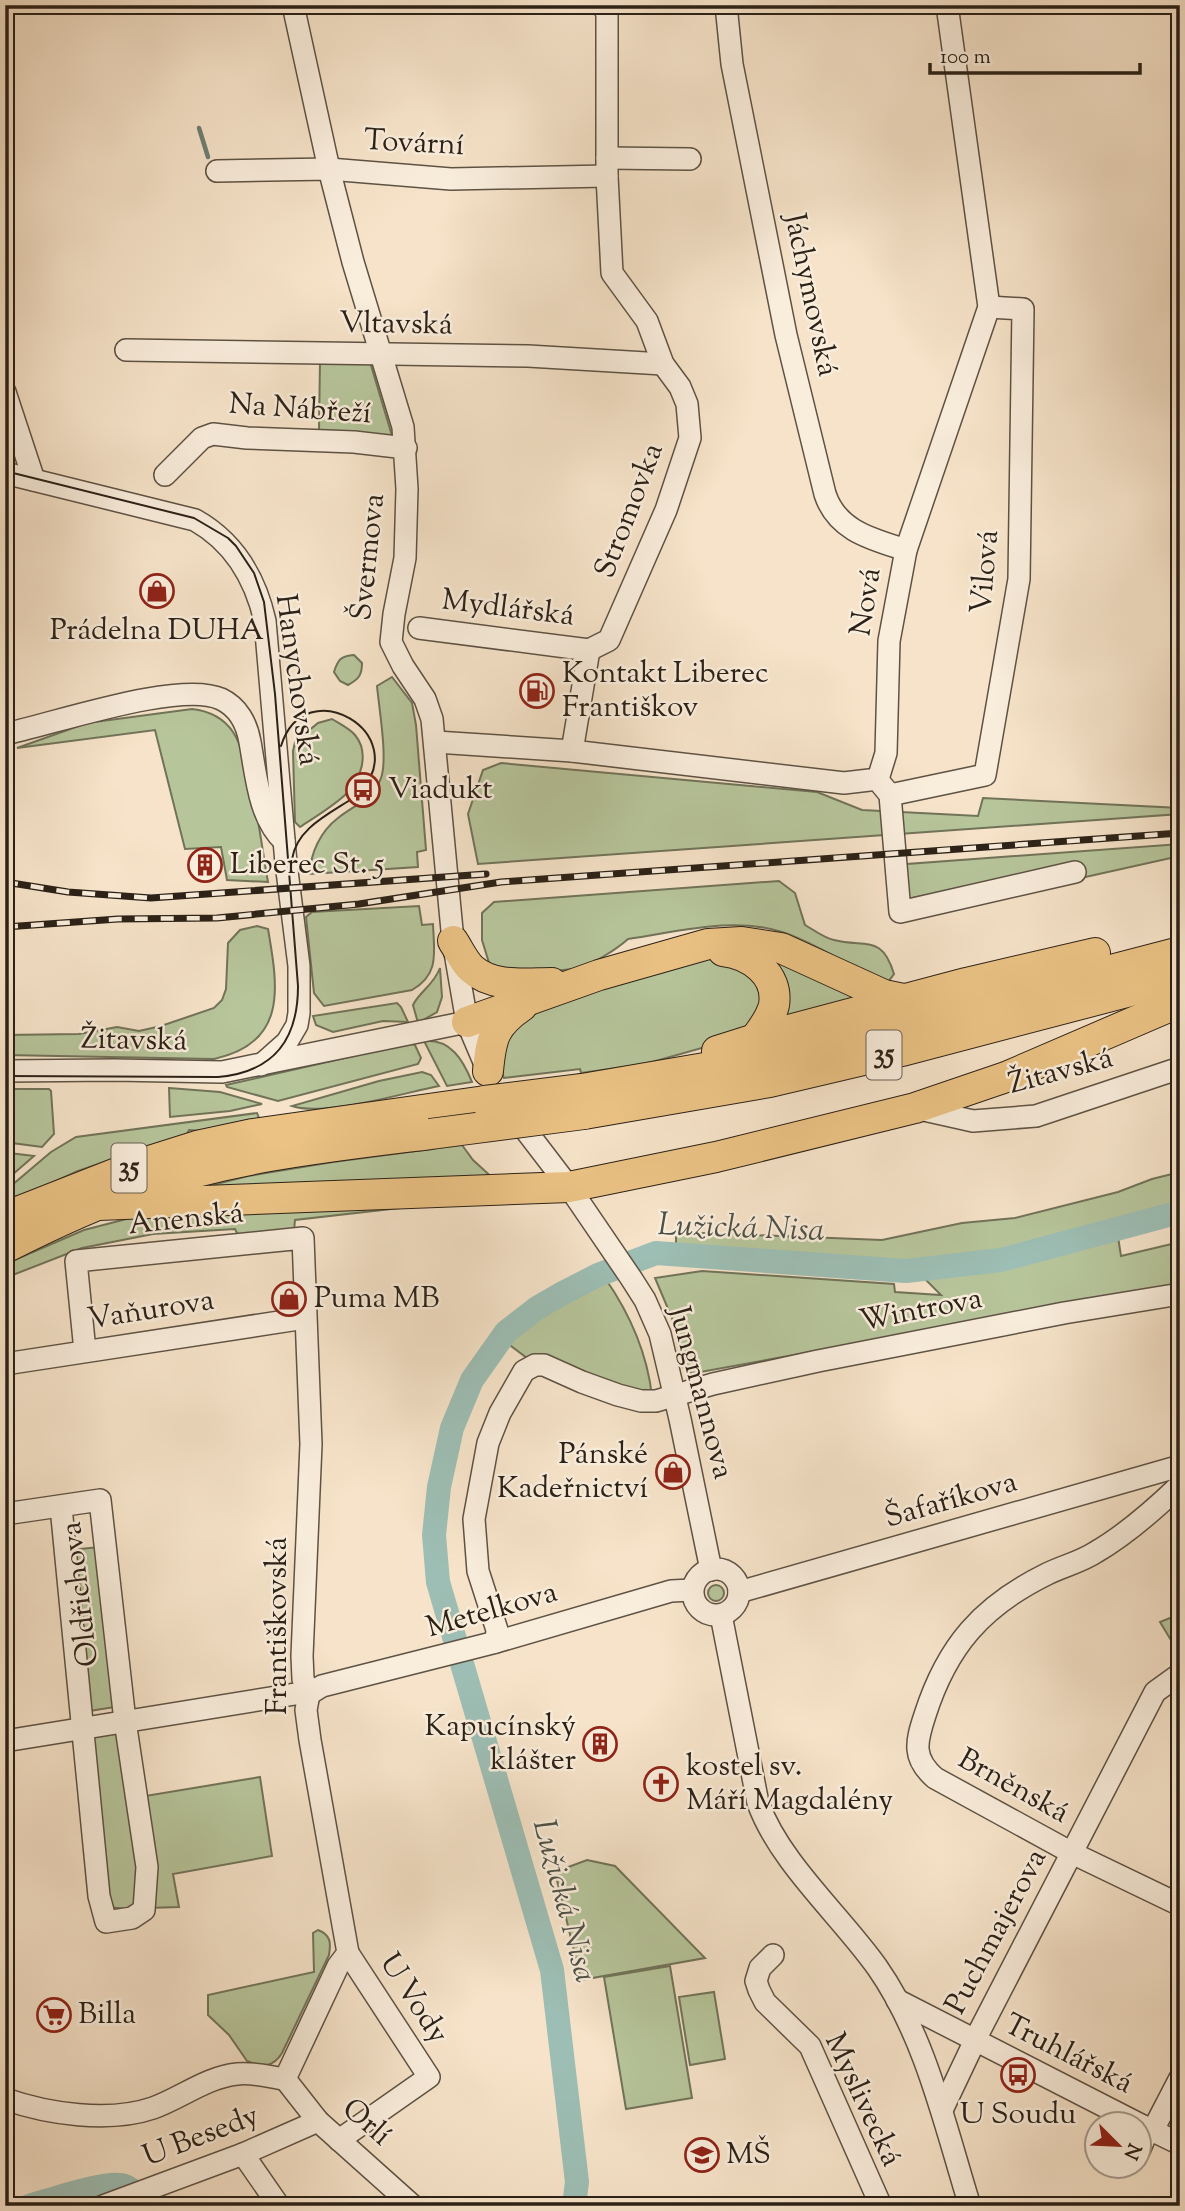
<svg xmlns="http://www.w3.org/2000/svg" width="1185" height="2211" viewBox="0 0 1185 2211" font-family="'Sorts Mill Goudy',serif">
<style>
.green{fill:#b7c59b;stroke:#717359;stroke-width:2}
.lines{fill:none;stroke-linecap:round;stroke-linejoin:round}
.stream{stroke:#6f7f75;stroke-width:4.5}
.river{stroke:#9dbeb4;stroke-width:24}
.minor-casing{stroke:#5e5244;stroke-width:24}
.highway-casing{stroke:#2b2117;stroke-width:32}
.minor{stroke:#f9eddc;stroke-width:21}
.highway{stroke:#ebc284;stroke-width:30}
.tram{stroke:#2b2117;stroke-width:2}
.rail-casing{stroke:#2b2117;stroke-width:7}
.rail{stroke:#f9eddc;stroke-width:4.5;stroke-dasharray:13;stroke-linecap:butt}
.highway-bridge-casing{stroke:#2b2117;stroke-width:32;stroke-linecap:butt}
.highway-bridge{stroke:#ebc284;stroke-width:30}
.labels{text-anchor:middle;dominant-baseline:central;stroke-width:5;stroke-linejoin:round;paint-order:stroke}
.shield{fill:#f9eddc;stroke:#695e52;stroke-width:2}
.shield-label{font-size:28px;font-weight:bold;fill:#2b2117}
.street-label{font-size:30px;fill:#2b2117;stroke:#f9eddc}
.poi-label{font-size:30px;fill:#2b2117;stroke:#f9eddc;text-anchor:start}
.water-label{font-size:32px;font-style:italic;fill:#4d5046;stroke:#f9eddc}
</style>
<rect width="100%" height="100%" fill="#f6e3c9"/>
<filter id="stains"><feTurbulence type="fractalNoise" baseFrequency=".00286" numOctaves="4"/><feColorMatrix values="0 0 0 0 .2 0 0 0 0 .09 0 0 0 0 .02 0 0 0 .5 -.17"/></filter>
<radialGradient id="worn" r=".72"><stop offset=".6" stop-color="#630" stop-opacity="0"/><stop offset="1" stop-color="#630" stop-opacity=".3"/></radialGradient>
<g class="green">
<path d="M320,359L370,362L393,439L319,432Z"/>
<path d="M354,655L362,663C362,675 359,679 348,685L340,681L334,672C338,659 341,656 354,655Z"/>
<path d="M392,677L412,703L416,725L426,850L417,852L418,867L310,874C310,853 321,831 338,818C354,805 374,799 381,778C388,759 379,708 377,686Z"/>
<path d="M192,709C209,711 223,717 233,732C252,760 261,845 268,882L227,880L221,847L185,849L155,730L17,748L87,723Z"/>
<path d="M332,719C340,724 349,728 355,735C370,753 361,781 345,795C332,807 315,817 300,827L295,822L293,751L295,742L318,723Z"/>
<path d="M501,763L817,792L862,810L978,816L983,798L1180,808V814L478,864L468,814L483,770Z"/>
<path d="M1180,844V856L1081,878L1002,881L907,899V864Z"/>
<path d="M779,881L795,893L805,925C814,930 824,938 834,940C866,948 882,934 894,974L888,982C851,969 819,944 782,932C732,916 678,932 628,939C617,949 589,967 574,969C547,972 516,970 490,966L482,940V913L494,902Z"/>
<path d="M419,906L422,925L433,924C434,952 440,974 412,990L324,1006L314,993L306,917L312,912Z"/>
<path d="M257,926L268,929C278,987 288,1043 214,1059L5,1055V1035L79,1034L117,1027L139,1031L161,1026L214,1008L222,1000L226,989L228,943L240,930Z"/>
<path d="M761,950L857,998L784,1024Z"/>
<path d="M705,957L747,966L766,1001L741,1037L645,1064L581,1073L580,1069L504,1078L497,1059L500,1034L552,1001Z"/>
<path d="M440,968L442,997L437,1012L418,1023L413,1005C420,991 433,986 440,968Z"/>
<path d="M397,1003L401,1007L408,1022L383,1021L333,1032L316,1025L313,1016Z"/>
<path d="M424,1041C451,1039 463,1060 472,1082L447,1086Z"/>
<path d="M410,1043L415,1045L421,1058L418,1064L278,1101L227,1087L226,1085Z"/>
<path d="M422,1072L431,1075L439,1086C403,1093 324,1117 292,1106L379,1081Z"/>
<path d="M169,1088L220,1092L262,1104L230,1111L170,1117Z"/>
<path d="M5,1089H49L51,1091L54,1134L42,1147L12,1143L5,1124Z"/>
<path d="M257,1113L259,1118L255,1121L203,1131L189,1130L187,1134L78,1171L5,1204V1191L51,1152L76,1137Z"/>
<path d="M462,1145L473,1160L496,1181L185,1192L248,1176L333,1162Z"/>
<path d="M9,1153L34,1156L5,1181V1157Z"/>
<path d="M1180,1172V1203L1116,1224L1121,1256L1180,1242V1285L695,1373L688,1372L683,1367L672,1318L655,1278L702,1271L894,1284L895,1292L941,1295L910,1264L812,1260L676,1248V1232L882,1240L962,1223L1015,1218L1118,1192L1152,1179Z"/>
<path d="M479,1199L295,1220L294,1231L240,1239L235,1229L153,1234L82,1248L5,1278V1264L84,1230L138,1216Z"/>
<path d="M605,1278C630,1314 647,1352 652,1396L527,1358L507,1343C540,1312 562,1295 605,1278Z"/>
<path d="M99,1547L115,1707L83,1712L71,1550Z"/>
<circle cx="716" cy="1593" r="8"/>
<path d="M1180,1614V1655L1160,1622Z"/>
<path d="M121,1730L141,1873L139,1908L128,1909L107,1907L89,1738Z"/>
<path d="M260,1777L272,1856L173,1874L179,1907L147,1908L139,1797Z"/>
<path d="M587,1860L615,1866L705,1958L581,1980L555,1872Z"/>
<path d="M318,1930C331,1935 331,1943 329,1955L282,2053C273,2068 262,2067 247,2061L229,2035L208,2015V1995L314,1972L313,1933Z"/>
<path d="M670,1966L692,2098L626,2109L604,1977Z"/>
<path d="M714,1992L725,2059L690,2065L679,1997Z"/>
</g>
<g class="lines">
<path class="stream" d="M199,128L208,157"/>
<g class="river">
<path d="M29,2206C51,2200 101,2182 121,2185C132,2187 140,2197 146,2206"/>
<path d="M574,2206L577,2182L552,1970L438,1582L434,1535L439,1487L452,1428L472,1380L506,1332L537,1308L563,1293L598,1275L656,1253L906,1271L1001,1260L1180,1212"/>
</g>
<g class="minor-casing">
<g id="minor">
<path d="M293,5L329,169L353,262L403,427L407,489L405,558L394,614L391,642L403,666L425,699L432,719L453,941L467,1022L487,1069"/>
<path d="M726,5L732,64L786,335L825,494C837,531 872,539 906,550"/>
<path d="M607,158L690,159"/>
<path d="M217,171L329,169L451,179L607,176"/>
<path d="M126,350L528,356L663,364"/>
<path d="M5,392L34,480"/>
<path d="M5,473L195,520C234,542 255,577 265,621L286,863L299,966V1013L297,1025L287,1042L261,1065"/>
<path d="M165,475L202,438L213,434L247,438L354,442L406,448"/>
<path d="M419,628L589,650"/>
<path d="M589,650L609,640L666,510L690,438L687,404L680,387L663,364L647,321L612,273L607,176V13L602,5"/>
<path d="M5,734C53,724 180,680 221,699C238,707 247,724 250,742C256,775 259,818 284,841"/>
<path d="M436,742L572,751L844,783L878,779L886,753L889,641L906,550L989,307L947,5"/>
<path d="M572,751L589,650"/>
<path d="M881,784L890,795L900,912L1075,872"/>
<path d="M890,795L985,775L1019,579L1023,309L989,307"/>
<path d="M5,1071L114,1070L222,1072L467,1022"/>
<path d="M915,1108L973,1121L1036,1116L1180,1068"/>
<path d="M514,1115L569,1187L631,1278L645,1300L660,1334L680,1419L711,1570"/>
<path d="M85,1351L76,1261L303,1238L311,1444L302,1656L303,1679L309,1694L306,1710L310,1740L348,1953L338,1966L285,2079"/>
<path d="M5,1364L305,1318"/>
<path d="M1180,1485C1154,1510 1127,1534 1096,1552C1081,1562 1063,1566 1047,1574C982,1606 947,1646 925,1715C916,1742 912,1758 935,1778L1072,1853L1180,1905"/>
<path d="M5,1514L100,1500L125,1721L147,1867L144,1910L132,1918L106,1922L99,1896L61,1507"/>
<circle cx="716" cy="1592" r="23"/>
<path d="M739,1592L1180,1466"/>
<path d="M721,1615L758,1803C780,1863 840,1915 877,1967C926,2037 945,2126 970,2206"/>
<path d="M496,1642L497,1630L478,1571L474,1519L488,1443L500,1413L524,1371L535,1365H544L582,1382L618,1395L641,1401H656L713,1384L818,1361L1064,1313L1180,1294"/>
<path d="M5,1741L295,1694H309L322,1686L496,1642L671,1591L692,1590"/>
<path d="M773,1955L760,1968L756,1981L759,1990L765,2002L810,2046L881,2206"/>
<path d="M897,2000L1139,2124"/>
<path d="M285,2079L318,2121L413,2206"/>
<path d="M5,2099C48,2114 109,2123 153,2108C181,2098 207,2077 237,2074C253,2072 270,2077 285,2079"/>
<path d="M942,2110L979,2032L1155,1692L1180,1674"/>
<path d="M1141,2125L1180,2144"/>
<path d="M339,2140L429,2077L348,1953"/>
<path d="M1140,2149L1145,2137L1153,2130L1180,2078"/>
<path d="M243,2154L279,2206"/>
<path d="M103,2206L243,2154L318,2121"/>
</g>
</g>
<g class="highway-casing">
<g id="highway">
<path d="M453,941C459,950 464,962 472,969C493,988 526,983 552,983"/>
<path d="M723,951C750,954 779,974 774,1005C771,1018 763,1028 755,1039"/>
<path d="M467,1022L599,975L708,944L742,942L781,948L884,995L908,1000"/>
<path d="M717,1051L755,1039L966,983L1095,953"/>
<path d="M488,1071C491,1038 494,1025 522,1006"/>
<path d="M582,1089L763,1058L896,1026L1180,952"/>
<path d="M584,1114L770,1082L902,1051L1180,978"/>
<path d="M98,1205L569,1187L716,1157L915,1108L1006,1077L1180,1002"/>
<path d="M10,1215L140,1164L197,1146L253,1134L485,1101"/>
<path d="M5,1248C50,1225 95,1204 142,1188C235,1156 334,1146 430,1134"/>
</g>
</g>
<use href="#minor" class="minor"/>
<use href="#highway" class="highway"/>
<g class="tram">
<path d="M5,471L194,518L228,538L236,546L254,573L264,602L275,694L298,986C298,1040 274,1072 218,1077L5,1076"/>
<path d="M281,746C305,669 414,734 360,792"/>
<path d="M292,859C297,828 329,814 353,798"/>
</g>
<g class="rail-casing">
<g id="rail">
<path d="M5,882L68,892L151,898L486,874"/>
<path d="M5,927L118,919L217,918L359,904L501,882L1180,833"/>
</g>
</g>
<use href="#rail" class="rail"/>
<g class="highway-bridge-casing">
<g id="highway-bridge">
<path d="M485,1101L582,1089"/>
<path d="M430,1134L584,1114"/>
</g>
</g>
<use href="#highway-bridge" class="highway-bridge"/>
</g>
<defs>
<g id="shop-ring" transform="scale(1.75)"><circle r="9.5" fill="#f9eddc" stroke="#8f2418" stroke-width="1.5"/><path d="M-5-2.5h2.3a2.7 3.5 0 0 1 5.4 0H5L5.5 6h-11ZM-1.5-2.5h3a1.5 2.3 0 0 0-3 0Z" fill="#8f2418"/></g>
<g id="fuel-ring" transform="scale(1.75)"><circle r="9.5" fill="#f9eddc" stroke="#8f2418" stroke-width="1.5"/><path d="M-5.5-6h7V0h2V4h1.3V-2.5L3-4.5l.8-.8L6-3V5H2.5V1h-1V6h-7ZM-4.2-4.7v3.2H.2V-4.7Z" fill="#8f2418"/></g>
<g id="bus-ring" transform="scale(1.75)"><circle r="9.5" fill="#f9eddc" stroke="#8f2418" stroke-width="1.5"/><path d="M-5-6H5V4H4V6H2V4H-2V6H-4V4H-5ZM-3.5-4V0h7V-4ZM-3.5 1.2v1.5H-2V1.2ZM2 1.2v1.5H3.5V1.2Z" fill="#8f2418"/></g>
<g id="building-ring" transform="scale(1.75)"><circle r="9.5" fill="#f9eddc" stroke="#8f2418" stroke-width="1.5"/><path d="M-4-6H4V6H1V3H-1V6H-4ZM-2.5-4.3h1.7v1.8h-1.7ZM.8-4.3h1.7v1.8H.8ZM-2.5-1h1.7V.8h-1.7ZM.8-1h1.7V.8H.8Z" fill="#8f2418"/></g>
<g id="church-ring" transform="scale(1.75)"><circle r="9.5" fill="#f9eddc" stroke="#8f2418" stroke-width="1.5"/><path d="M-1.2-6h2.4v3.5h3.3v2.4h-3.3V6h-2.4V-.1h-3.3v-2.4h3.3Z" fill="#8f2418"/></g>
<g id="supermarket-ring" transform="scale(1.75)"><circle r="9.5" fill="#f9eddc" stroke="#8f2418" stroke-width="1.5"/><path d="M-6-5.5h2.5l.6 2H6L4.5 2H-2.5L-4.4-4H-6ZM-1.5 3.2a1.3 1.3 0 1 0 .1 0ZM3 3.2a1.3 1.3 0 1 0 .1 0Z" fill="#8f2418"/></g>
<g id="school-ring" transform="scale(1.75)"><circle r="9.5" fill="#f9eddc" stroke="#8f2418" stroke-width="1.5"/><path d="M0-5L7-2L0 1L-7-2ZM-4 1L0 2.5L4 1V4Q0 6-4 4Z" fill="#8f2418"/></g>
</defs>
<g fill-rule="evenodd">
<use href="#shop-ring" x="157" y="591"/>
<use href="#fuel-ring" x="537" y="691"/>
<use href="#bus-ring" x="363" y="790"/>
<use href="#building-ring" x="205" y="865"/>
<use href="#shop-ring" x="289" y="1299"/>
<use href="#shop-ring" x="673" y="1472"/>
<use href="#building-ring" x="600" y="1744"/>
<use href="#church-ring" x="661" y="1784"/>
<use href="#supermarket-ring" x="54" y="2015"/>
<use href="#bus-ring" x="1018" y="2075"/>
<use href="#school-ring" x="702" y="2155"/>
</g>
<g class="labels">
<g class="shield">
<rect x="866.5" y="1030.5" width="35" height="49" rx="5"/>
<rect x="111.5" y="1143.5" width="35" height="49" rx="5"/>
</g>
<g class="shield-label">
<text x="884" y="1055">35</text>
<text x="129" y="1168">35</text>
</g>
<g class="street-label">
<text transform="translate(414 144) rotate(3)">Tovární</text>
<text transform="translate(810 295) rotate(78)">Jáchymovská</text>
<text transform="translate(396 325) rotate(1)">Vltavská</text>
<text transform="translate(300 410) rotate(4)">Na Nábřeží</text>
<text transform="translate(630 511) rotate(-69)">Stromovka</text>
<text transform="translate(369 557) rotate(-84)">Švermova</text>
<text transform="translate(986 572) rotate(-85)">Vilová</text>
<text transform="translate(867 602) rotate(-81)">Nová</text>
<text transform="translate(508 609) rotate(7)">Mydlářská</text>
<text transform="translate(296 680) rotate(82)">Hanychovská</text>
<text transform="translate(134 1041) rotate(1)">Žitavská</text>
<text transform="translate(1061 1072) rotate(-15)">Žitavská</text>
<text transform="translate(186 1220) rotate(-6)">Anenská</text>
<text transform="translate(151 1311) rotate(-9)">Vaňurova</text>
<text transform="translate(921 1311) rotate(-11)">Wintrova</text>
<text transform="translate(700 1393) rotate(75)">Jungmannova</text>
<text transform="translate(951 1501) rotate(-16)">Šafaříkova</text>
<text transform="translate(81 1594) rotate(-97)">Oldřichova</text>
<text transform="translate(492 1611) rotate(-16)">Metelkova</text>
<text transform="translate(278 1626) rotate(-90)">Františkovská</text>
<text transform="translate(1013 1787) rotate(29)">Brněnská</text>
<text transform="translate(997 1932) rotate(-62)">Puchmajerova</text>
<text transform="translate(413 1999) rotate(57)">U Vody</text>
<text transform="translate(1068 2055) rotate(27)">Truhlářská</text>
<text transform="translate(862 2100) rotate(65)">Myslivecká</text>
<text transform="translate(366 2123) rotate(41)">Orlí</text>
<text transform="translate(201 2137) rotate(-21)">U Besedy</text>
</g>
<g class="poi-label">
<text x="157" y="631" text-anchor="middle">Prádelna DUHA</text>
<text x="562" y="674">Kontakt Liberec<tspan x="562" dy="34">Františkov</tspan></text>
<text x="388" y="790">Viadukt</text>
<text x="230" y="865">Liberec St. 5</text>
<text x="314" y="1299">Puma MB</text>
<text x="648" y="1455" text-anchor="end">Pánské<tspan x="648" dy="34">Kadeřnictví</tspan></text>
<text x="576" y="1727" text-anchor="end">Kapucínský<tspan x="576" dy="34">klášter</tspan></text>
<text x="686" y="1767">kostel sv.<tspan x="686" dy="34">Máří Magdalény</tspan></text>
<text x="78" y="2015">Billa</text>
<text x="1018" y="2115" text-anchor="middle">U Soudu</text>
<text x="726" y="2155">MŠ</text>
</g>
<g class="water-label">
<text transform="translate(741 1229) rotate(2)">Lužická Nisa</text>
<text transform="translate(563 1901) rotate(75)">Lužická Nisa</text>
</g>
</g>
<rect width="1185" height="2211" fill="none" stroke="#f6e3c9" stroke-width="28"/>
<rect x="7" y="7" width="1171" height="2197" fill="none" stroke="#2b2117" stroke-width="3.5"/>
<rect x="14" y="14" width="1157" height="2183" fill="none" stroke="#2b2117" stroke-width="2"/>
<g transform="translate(1118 2145) rotate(114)"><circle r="33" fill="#f9eddc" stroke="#a79b8d" stroke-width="2"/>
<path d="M0-5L12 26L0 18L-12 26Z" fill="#8f2418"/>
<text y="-10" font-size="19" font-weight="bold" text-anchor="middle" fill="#2b2117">N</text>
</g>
<path d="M930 63v10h210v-10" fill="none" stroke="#2b2117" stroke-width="3.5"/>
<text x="940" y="63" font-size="21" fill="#2b2117" stroke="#f9eddc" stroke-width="5" paint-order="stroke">100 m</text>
<rect width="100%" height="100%" filter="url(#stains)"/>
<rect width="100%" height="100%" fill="url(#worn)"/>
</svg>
